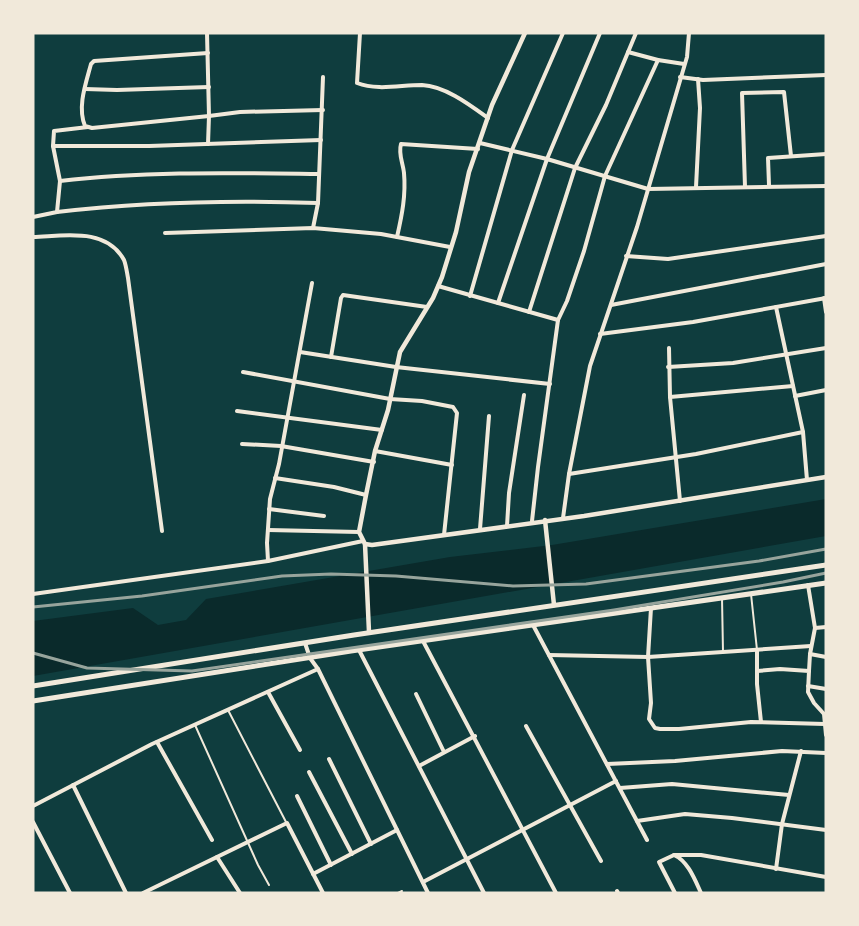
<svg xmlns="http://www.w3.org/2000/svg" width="859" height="926" viewBox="0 0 859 926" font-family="Cabin,sans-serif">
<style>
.water{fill:#0a2a2b}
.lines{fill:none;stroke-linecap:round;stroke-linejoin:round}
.service{stroke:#f1e9da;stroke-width:2}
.minor{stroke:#f1e9da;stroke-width:4}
.tertiary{stroke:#f1e9da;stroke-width:4.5}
.secondary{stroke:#f1e9da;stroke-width:5}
.rail{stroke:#97a49c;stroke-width:3}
</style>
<rect width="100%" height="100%" fill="#0f3d3e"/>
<path class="water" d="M826,499V536L33,676V621L133,608L158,625L186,620L206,599L450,557L552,545Z"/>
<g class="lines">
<g class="service">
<path d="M751,594L757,650"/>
<path d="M722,598L723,652"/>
<path d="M228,710L286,822"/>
<path d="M195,725L258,865L269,885"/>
<path d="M398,893L402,891"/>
</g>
<g class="minor">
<path d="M207,33L209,116L240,112L323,110"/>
<path d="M360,33L357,83C378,91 400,85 422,85C445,86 470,105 488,118"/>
<path d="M208,53L94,61L91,64C86,83 77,107 85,126L92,128L209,116L208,144"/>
<path d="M658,60L684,64"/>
<path d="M680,77L703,80L826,75"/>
<path d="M85,89L117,90L209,87"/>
<path d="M480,143L547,159L600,33"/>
<path d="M53,146H149L321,140"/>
<path d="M60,181C145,171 233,173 319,174"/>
<path d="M769,185L768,158L826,154"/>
<path d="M696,187L700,108L698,79"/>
<path d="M745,187L742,93L784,92L791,156"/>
<path d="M57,212C143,202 231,200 318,203"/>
<path d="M33,217L57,212L60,181L53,146L54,131L88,127"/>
<path d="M313,228L318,203L323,77"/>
<path d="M165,233L313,228L381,234L450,247"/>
<path d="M33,237C64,236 106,227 124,260C126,265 127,273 128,278L162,531"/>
<path d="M397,237C402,215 406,195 404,173C403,163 398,154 401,144L478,149"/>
<path d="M626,256L668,259L826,236"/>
<path d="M438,286L558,320"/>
<path d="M470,296L512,150L563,33"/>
<path d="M824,298L826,312"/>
<path d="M498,303L547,159L648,189L826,186"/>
<path d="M611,305L826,264"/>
<path d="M776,307L803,432L807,480"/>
<path d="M529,312L575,168L606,105L636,33"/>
<path d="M600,334L693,322L826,298"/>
<path d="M669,348L670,397L680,501"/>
<path d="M300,352L396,367L550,384"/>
<path d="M331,357L341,298L343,295L427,307"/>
<path d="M668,367L733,363L826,348"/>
<path d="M243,372L390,399L422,401L453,407L457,413L444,535"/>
<path d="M795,396L826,390"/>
<path d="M670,397L793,386"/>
<path d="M237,411L382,430"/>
<path d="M242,444L281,446L374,462"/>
<path d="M375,451L452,465"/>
<path d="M569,474L696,454L803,432"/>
<path d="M275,478L334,487L366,495"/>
<path d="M269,509L324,516"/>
<path d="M563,518L569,474L590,366L637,227L687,57L689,33"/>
<path d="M532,521L538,467L558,320L567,301L584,251L605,176L658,60L628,52"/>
<path d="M507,526L509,493L524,395"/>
<path d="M480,529L489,416"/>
<path d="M268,530L359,532"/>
<path d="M268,561L267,543L270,499L279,464L312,283"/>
<path d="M808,585L815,628L810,654L809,671"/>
<path d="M33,594L268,561L363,541"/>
<path d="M651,608L648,657L651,703L649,719L655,728L660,729H679L751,722L825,724"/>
<path d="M533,625L647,840"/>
<path d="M815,628L826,627"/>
<path d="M423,641L556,893"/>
<path d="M305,643L310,658L318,669L428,893"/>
<path d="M359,650L484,893"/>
<path d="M757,650V684L761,722"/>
<path d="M810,654L826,657"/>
<path d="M549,655L648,657L811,646"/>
<path d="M757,671L780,669L809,671L808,692L814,703L824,714L826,735"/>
<path d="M808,686L826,689"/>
<path d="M268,692L300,750"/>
<path d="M416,694L444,752"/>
<path d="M526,726L601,861"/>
<path d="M157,742L212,840"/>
<path d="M329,759L371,844"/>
<path d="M607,764L675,761L782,751L826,753"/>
<path d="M419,766L475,736"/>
<path d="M309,772L352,854"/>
<path d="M73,785L126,893"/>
<path d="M620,788L672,784L789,795"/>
<path d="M297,796L331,865"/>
<path d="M33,806L152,744L318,669"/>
<path d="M637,821L685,814L732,818L826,830"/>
<path d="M33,822L70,893"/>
<path d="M674,855H701L826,877"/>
<path d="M217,857L240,893"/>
<path d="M776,869L782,824L801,751"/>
<path d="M313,874L397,830"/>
<path d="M423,882L616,781"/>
<path d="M617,891L618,893"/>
<path d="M143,893L287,823L323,893"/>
<path d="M675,893L659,862L674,855C688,861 695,880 701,893"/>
</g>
<g class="tertiary">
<path d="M525,33L492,105L469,172L456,232L442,277L433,298L400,352L388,410L375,451L366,495L359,532L365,544L372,545L584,516L826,477"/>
<path d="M545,520L554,605"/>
<path d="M365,544L369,632"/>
</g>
<g class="secondary">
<path d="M33,686L354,635L826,565"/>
<path d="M33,701L351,651L826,583"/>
</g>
<g class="rail">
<path d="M33,607L142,596L282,576L331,574L396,576L513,586L586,584L759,561L826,549"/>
<path d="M33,653L87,668L192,671L614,610L783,582L826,573"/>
</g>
</g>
<rect width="859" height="926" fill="none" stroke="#f1e9da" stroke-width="69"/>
</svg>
